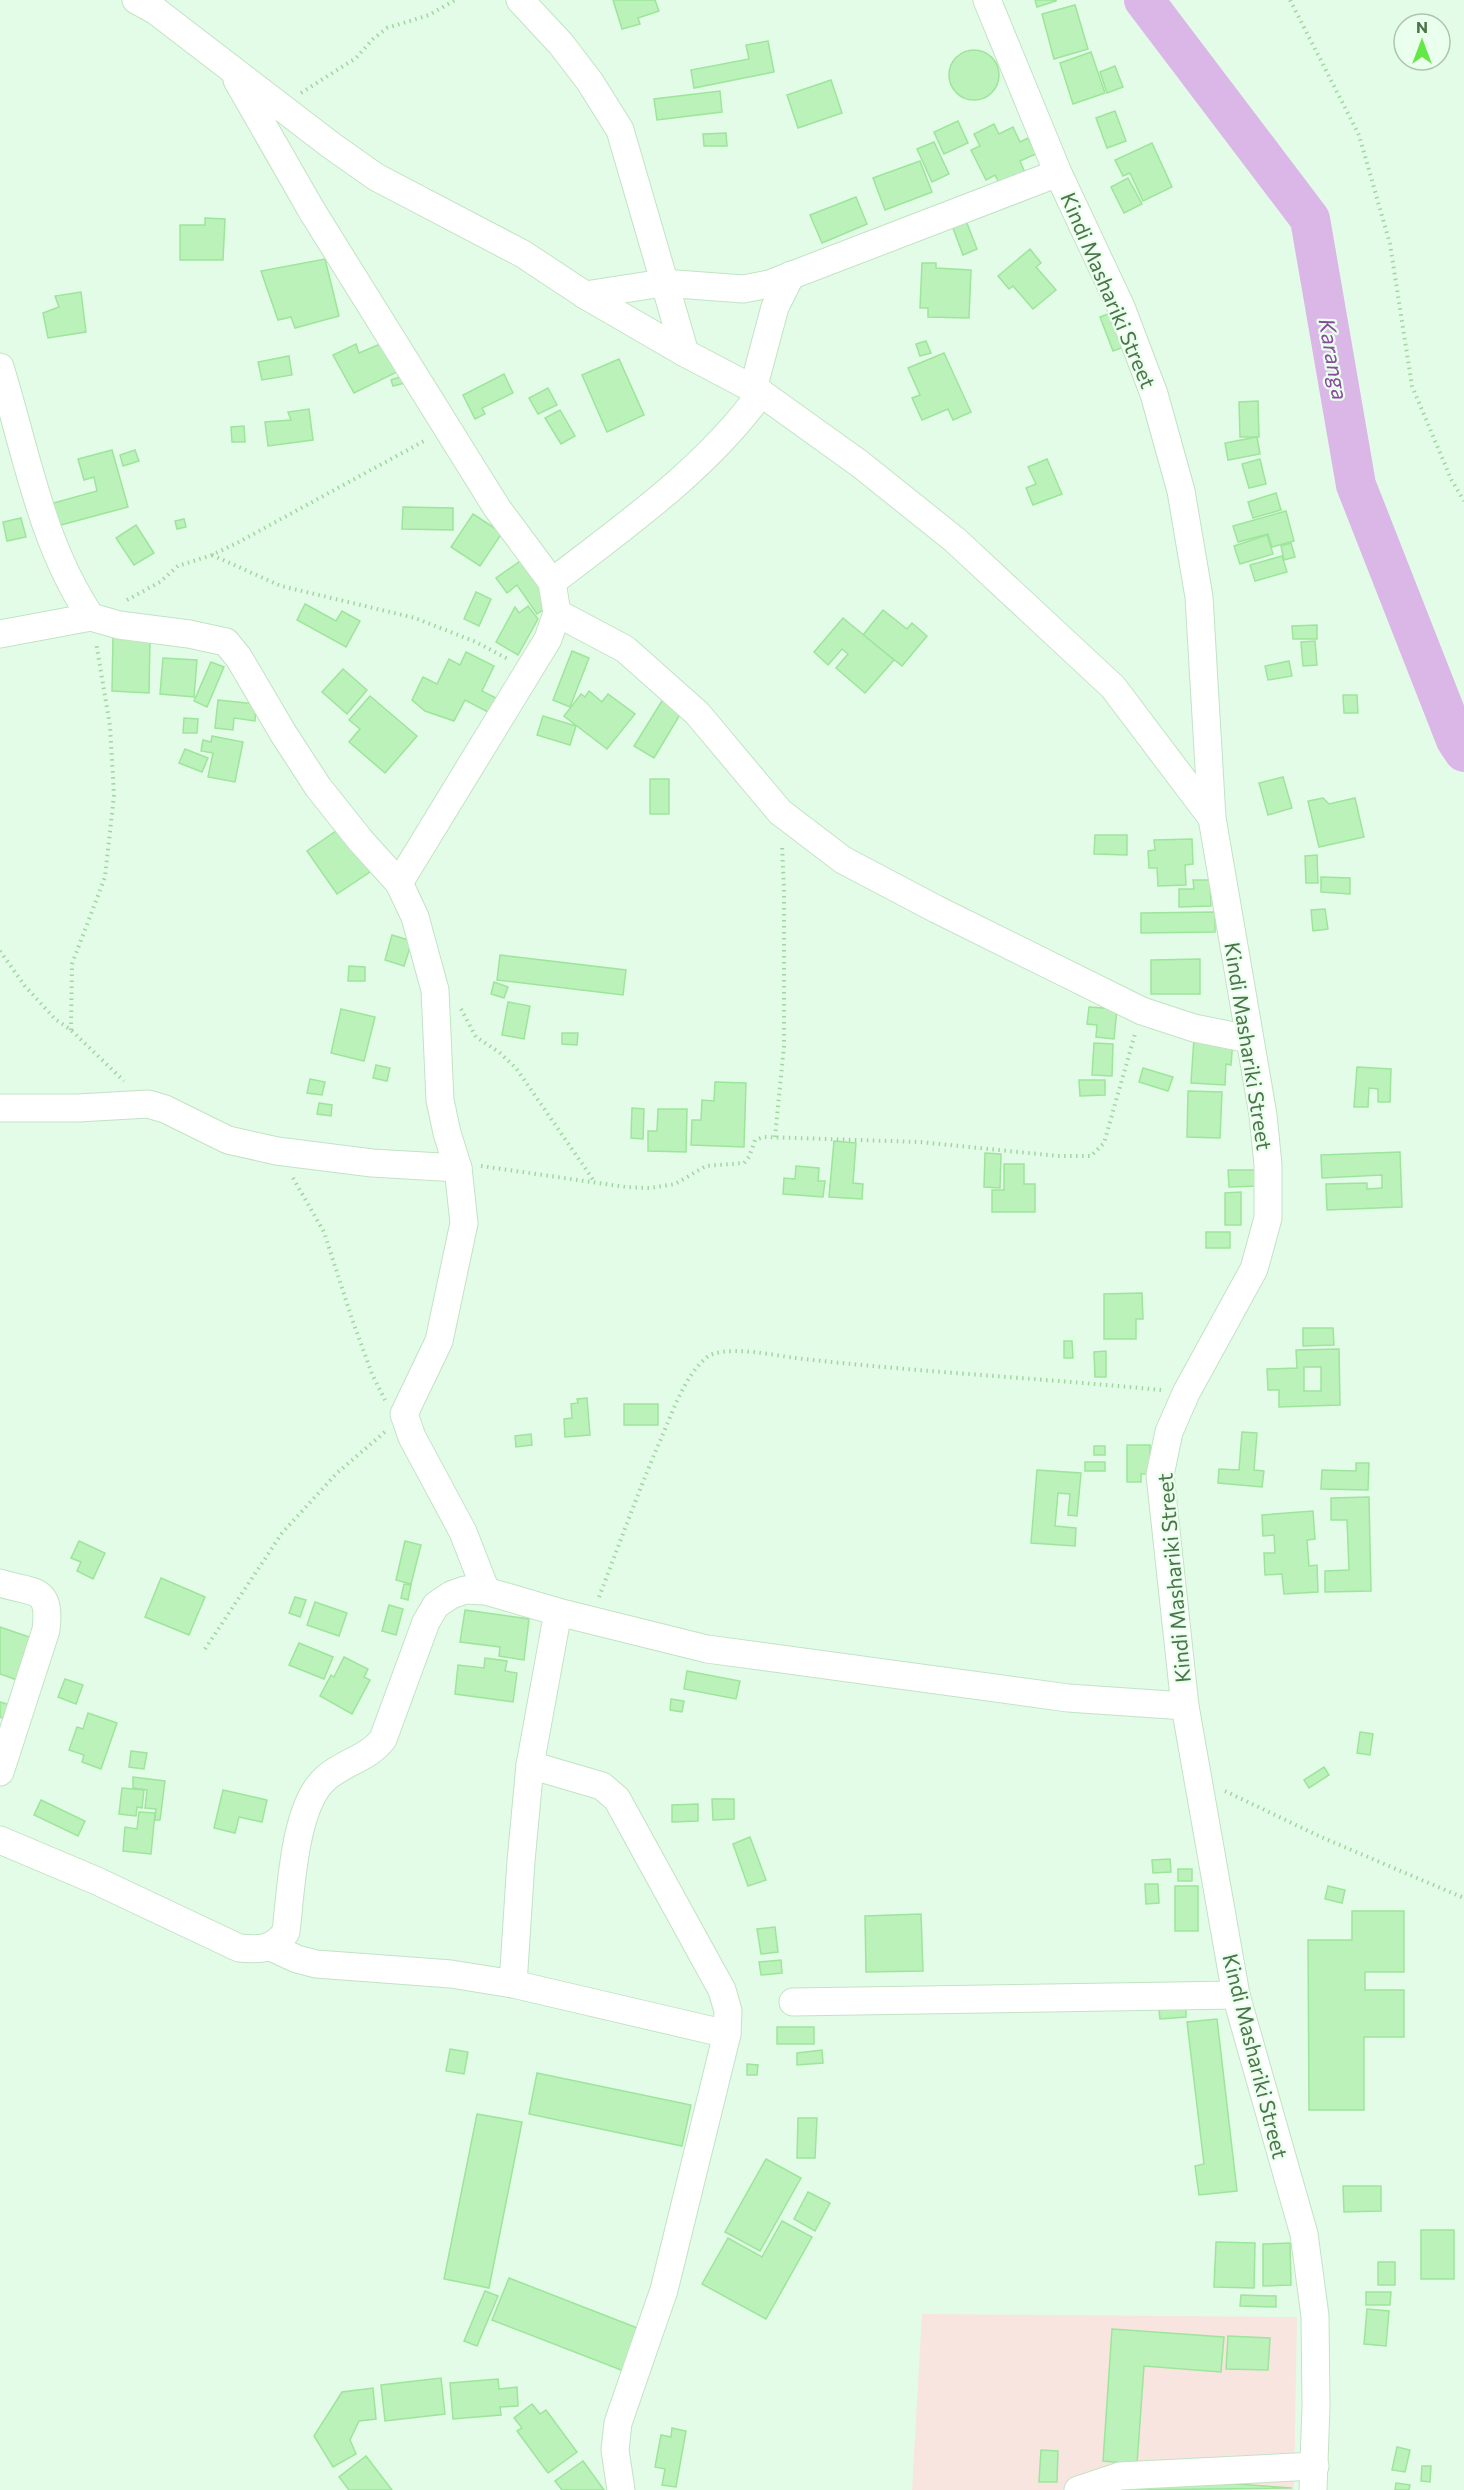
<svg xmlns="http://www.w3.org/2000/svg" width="1464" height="2490" viewBox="0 0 1464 2490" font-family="Commissioner,sans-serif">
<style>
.education{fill:#f9e5e0}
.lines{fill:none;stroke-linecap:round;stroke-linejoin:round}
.river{stroke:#dab7e6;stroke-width:40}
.building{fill:#bbf2ba;stroke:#9de59b;stroke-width:1.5;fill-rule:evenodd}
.minor-casing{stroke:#c2e3c3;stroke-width:29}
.path{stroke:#9fd79e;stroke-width:4;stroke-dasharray:1.5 4.5;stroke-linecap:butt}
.minor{stroke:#fff;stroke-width:27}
.labels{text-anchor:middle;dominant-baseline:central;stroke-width:4.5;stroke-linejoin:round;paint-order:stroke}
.street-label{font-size:21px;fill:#4b7549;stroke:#eaffee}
.water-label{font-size:22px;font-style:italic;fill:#894b9e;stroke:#eaffee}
</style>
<rect width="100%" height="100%" fill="#e3fce8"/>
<path class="education" d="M922,2314L1297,2317L1294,2490H912Z"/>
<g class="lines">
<path class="river" d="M1144,0L1310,219L1356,485L1456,740L1464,752"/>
</g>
<g class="building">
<path d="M613,0H655L659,11L638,18L640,24L622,29Z"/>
<path d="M1035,0H1056V1L1037,7Z"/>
<path d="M1075,5L1088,49L1054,59L1042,14Z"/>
<path d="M768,41L774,72L694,88L691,70L749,59L746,45Z"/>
<circle cx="974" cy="75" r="25"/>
<path d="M1091,52L1105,93L1073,104L1060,63Z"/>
<path d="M1115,66L1123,87L1107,93L1100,72Z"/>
<path d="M831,80L842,113L798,128L787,95Z"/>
<path d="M720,91L722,112L657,120L654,99Z"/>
<path d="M1115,111L1126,141L1107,148L1096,118Z"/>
<path d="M958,121L968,143L944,154L934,132Z"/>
<path d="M994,124L999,134L1013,127L1020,142L1028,138L1036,154L1020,161L1026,175L1001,187L995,175L986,180L971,150L980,146L974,134Z"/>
<path d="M726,133L727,146H704L703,134Z"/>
<path d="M934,142L949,174L932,182L917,149Z"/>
<path d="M1152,143L1172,187L1143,201L1130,173L1123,176L1115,160Z"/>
<path d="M920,161L932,192L885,210L873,178Z"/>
<path d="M1128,178L1142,204L1124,213L1111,187Z"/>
<path d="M856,197L867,224L822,243L810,215Z"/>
<path d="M205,218L225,219L223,260H180V225H205Z"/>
<path d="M965,218L977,249L963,255L951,223Z"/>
<path d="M1030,249L1041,263L1036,267L1056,290L1033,309L1013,286L1009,289L998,276Z"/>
<path d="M325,259L339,316L295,328L291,317L278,320L261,271Z"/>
<path d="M922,263H936V268L971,270L969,318L928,317V308H920Z"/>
<path d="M81,292L86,332L48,338L43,313L59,307L55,296Z"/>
<path d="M1116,311L1129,345L1113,351L1100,317Z"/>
<path d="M926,341L931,353L920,356L916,344Z"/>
<path d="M385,342L399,371L354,393L333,355L356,344L359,353Z"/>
<path d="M944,353L971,412L953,420L948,409L922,420L912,398L920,395L908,368Z"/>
<path d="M289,356L292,375L262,380L258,362Z"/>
<path d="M619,359L644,415L607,432L582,375Z"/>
<path d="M504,374L513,393L482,408L485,414L475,419L463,395Z"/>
<path d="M402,376L405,383L393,386L391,380Z"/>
<path d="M548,388L557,405L538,414L529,398Z"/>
<path d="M1258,401L1259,437H1240L1239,402Z"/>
<path d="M309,409L313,440L268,446L265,422L291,420L288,412Z"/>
<path d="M560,410L575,436L561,444L545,418Z"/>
<path d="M244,426L245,442H232L231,427Z"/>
<path d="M1257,437L1260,454L1228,460L1225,443Z"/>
<path d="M112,450L128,507L57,526L50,504L97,491L94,477L84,480L78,459Z"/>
<path d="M135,450L139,461L123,466L120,455Z"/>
<path d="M1047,459L1062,494L1033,505L1026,488L1036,484L1028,467Z"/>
<path d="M1260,459L1266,484L1249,488L1242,464Z"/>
<path d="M1276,493L1281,510L1253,518L1248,502Z"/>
<path d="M403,507L453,508V530L402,529Z"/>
<path d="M1286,511L1294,541L1272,547L1268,534L1238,542L1233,526Z"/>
<path d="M473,514L502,533L480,566L451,547Z"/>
<path d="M21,518L26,537L7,541L3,522Z"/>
<path d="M184,519L186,527L177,529L175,521Z"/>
<path d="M136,525L154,553L134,565L116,538Z"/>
<path d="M1267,535L1273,554L1240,564L1234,546Z"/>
<path d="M1291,543L1295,557L1284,560L1281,546Z"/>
<path d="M1282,556L1287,572L1255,581L1250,565Z"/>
<path d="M523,559L554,602L537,614L517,585L507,593L496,578Z"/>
<path d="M476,592L491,599L479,626L464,619Z"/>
<path d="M305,604L336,621L342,611L360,621L346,647L297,620Z"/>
<path d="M528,606L538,619L518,655L496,642L515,607L519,613Z"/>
<path d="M883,610L907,629L912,623L927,636L902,666L863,635Z"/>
<path d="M843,618L894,660L865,693L836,668L848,654L842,649L828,665L814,652Z"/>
<path d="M1317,625V639H1293L1292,626Z"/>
<path d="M113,636L150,637L149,693L112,691Z"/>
<path d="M1315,641L1317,665L1303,666L1301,642Z"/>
<path d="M572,651L589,658L570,707L553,700Z"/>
<path d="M466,652L494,666L482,691L496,698L488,712L465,700L454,721L425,711L412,700L423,677L437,684L449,659L460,665Z"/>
<path d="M163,658L197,660L194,697L160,694Z"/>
<path d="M1289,661L1292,676L1268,680L1265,666Z"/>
<path d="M211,662L224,667L207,707L194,701Z"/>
<path d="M343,669L367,690L347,714L322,692Z"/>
<path d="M589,691L602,702L608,694L635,714L607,749L564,716L581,694L585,697Z"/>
<path d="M1343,695H1357L1358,713H1344Z"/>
<path d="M370,696L417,736L385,773L349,742L360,729L349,720Z"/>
<path d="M665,696L684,708L654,758L634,746Z"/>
<path d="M218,700L256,704L255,721L234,718L233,730L215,728Z"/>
<path d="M543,716L576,726L570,745L537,735Z"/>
<path d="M184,718L198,719L197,733H183Z"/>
<path d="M212,736L243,742L235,782L208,777L213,753L201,751L203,740L211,742Z"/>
<path d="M185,749L208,758L202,772L179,763Z"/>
<path d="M1283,777L1292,808L1268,815L1259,783Z"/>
<rect x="650" y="779" width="19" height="35"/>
<path d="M1323,798L1329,804L1355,798L1364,837L1319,847L1308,801Z"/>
<path d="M339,829L370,872L337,894L307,851Z"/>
<path d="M1095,835H1127V855L1094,854Z"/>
<path d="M1192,839L1193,864L1185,865L1186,885L1158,886L1157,868H1149L1148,851L1155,850L1154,840Z"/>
<path d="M1317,855L1318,883H1306L1305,856Z"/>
<path d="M1321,877L1350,878V894L1321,892Z"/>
<path d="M1193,880H1210L1211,906L1179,907V889H1194Z"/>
<path d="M1325,909L1328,929L1313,931L1311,910Z"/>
<path d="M1215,912V932L1141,933V913Z"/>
<path d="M392,935L412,941L404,966L385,960Z"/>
<path d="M500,955L626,970L623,995L497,980Z"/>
<path d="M1200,959V994H1151V960Z"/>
<path d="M349,966L365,967V981H348Z"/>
<path d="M494,982L508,987L504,998L491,994Z"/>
<path d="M508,1002L530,1006L524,1039L502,1035Z"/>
<path d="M1089,1007L1117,1009L1114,1039L1096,1037L1097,1025L1087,1024Z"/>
<path d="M341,1009L375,1017L364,1061L331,1053Z"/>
<path d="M562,1033H578L577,1045L562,1044Z"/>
<path d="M1194,1038L1233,1040L1231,1065L1226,1064L1225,1085L1191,1083Z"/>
<path d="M1094,1043L1113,1044L1112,1076L1092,1075Z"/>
<path d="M376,1065L390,1068L387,1081L373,1078Z"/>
<path d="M1357,1067L1391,1069L1390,1102H1378V1089L1369,1088L1368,1107H1354Z"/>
<path d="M1143,1068L1173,1077L1168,1091L1139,1082Z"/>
<path d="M310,1079L325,1082L322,1095L307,1093Z"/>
<path d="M1079,1080H1105V1095L1080,1096Z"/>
<path d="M715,1082L746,1083L744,1147L691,1145L692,1120H701L702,1100L714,1101Z"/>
<path d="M1188,1091L1222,1092L1220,1138L1187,1137Z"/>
<path d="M319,1103L332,1105L331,1116L317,1114Z"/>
<path d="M632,1108L644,1109L643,1139L631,1138Z"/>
<path d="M658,1109H687L686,1152L648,1151V1131H657Z"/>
<path d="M834,1141L856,1143L853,1183L863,1184L862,1199L829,1197Z"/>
<path d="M1400,1152L1402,1207L1327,1210L1326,1184L1367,1183V1189L1382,1188V1175L1322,1178L1321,1155Z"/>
<path d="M985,1153L1001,1154L1000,1188L984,1187Z"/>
<path d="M1004,1164H1024V1184H1035V1212H992V1190H1004Z"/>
<path d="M796,1166L819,1168L818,1181H825L823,1197L783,1194L784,1178L795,1179Z"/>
<path d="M1228,1170H1259V1186L1229,1187Z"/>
<path d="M1241,1192V1225H1225V1193Z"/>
<rect x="1206" y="1232" width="24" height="16"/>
<path d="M1142,1293L1143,1319H1136V1339H1104V1294Z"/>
<path d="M1303,1328H1333L1334,1345L1303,1346Z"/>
<path d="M1064,1341H1072L1073,1358H1064Z"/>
<path d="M1339,1349L1340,1405L1279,1407V1390H1268L1267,1369L1297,1368L1296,1350ZM1304,1367H1321V1391H1304Z"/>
<path d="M1106,1351V1377H1095L1094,1352Z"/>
<path d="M587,1398L590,1435L565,1437L564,1419L572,1418L571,1404L578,1403L577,1399Z"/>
<rect x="624" y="1404" width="34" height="21"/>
<path d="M1242,1432L1257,1433L1254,1470L1264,1471L1262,1487L1218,1483L1219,1469L1239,1470Z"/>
<path d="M531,1434L532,1445L516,1447L515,1436Z"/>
<path d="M1127,1445H1150L1151,1474H1141V1482H1127Z"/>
<rect x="1094" y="1446" width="11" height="9"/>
<rect x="1085" y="1462" width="20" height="9"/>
<path d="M1356,1463H1369L1368,1490L1321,1489L1322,1470L1356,1471Z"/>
<path d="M1037,1470L1081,1473L1077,1516L1068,1515L1070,1494L1058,1493L1055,1526L1076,1528L1075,1546L1031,1543Z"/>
<path d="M1369,1497L1371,1591L1325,1592V1571L1349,1570L1347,1520H1331V1498Z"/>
<path d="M1313,1511L1315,1539L1307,1540L1309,1566L1317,1565L1318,1592L1284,1594L1282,1574L1265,1575L1264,1553H1275L1274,1535L1263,1536L1262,1515Z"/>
<path d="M79,1541L105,1553L93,1579L77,1571L81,1562L71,1558Z"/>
<path d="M405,1541L421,1545L411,1584L396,1580Z"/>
<path d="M161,1578L205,1597L189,1635L145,1617Z"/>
<path d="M404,1584L411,1585L408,1600L401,1598Z"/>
<path d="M295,1597L306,1600L300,1617L289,1613Z"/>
<path d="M315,1602L347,1613L339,1636L307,1625Z"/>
<path d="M389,1605L403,1609L396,1635L382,1631Z"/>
<path d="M465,1610L529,1619L524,1660L499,1656L500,1647L460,1642Z"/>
<path d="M0,1627L32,1638L17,1680L0,1674Z"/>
<path d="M299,1643L333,1657L324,1679L289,1665Z"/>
<path d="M344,1657L368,1669L364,1677L370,1680L352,1714L320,1696L331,1675L334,1677Z"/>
<path d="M485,1658L507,1661L505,1671L517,1673L513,1702L455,1694L458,1665L484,1668Z"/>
<path d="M687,1671L740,1681L736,1699L684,1689Z"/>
<path d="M65,1679L83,1685L76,1704L58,1697Z"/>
<path d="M671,1699L684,1701L682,1712L670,1710Z"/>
<path d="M0,1702L10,1705L5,1719L0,1717Z"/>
<path d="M88,1713L117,1723L101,1769L82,1762L84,1755L69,1750L77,1727L83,1729Z"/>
<path d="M1360,1732L1373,1734L1370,1755L1357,1753Z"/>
<path d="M131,1751L147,1753L144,1769L129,1767Z"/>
<path d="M1324,1767L1329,1775L1309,1788L1304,1780Z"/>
<path d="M133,1777L165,1781L160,1820H155L156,1809L145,1808L147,1790L133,1788Z"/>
<path d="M122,1788L144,1790L142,1808L137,1807L136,1816L119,1814Z"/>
<path d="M223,1790L267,1800L262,1822L239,1817L235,1833L214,1828Z"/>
<path d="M712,1799H734V1819L713,1820Z"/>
<path d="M41,1800L85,1821L78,1836L34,1815Z"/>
<path d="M698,1804V1821L672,1822V1805Z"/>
<path d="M139,1812L155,1813L151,1854L123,1851L125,1827L137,1829Z"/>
<path d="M750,1837L766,1880L748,1886L733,1844Z"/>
<path d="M1170,1859L1171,1872L1153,1873L1152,1860Z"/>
<rect x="1178" y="1869" width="14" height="12"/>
<path d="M1145,1884H1158L1159,1903L1146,1904Z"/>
<rect x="1175" y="1886" width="23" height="45"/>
<path d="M1328,1886L1345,1890L1342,1903L1325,1899Z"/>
<path d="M1352,1911H1404V1972H1365V1990H1404V2037H1364V2110H1309L1308,1940H1352Z"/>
<path d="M921,1914L923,1971L866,1972L865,1916Z"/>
<path d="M775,1927L778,1952L761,1954L757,1929Z"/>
<path d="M781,1960L782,1973L761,1975L759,1962Z"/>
<path d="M1186,2008V2017L1160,2019L1159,2010Z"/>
<path d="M1217,2019L1237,2191L1199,2195L1195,2166L1204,2164L1187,2022Z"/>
<rect x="777" y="2027" width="37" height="17"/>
<path d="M450,2049L468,2052L464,2074L446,2071Z"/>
<path d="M822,2050L823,2063L797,2065V2053Z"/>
<path d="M747,2064L758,2065L757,2075H747Z"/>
<path d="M537,2073L691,2105L682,2146L529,2114Z"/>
<path d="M477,2114L522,2122L489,2288L444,2279Z"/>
<path d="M798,2118H817L815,2158H797Z"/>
<path d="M766,2159L801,2178L760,2251L725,2232Z"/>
<path d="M1343,2186H1381V2211L1344,2212Z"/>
<path d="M808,2192L830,2203L815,2231L794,2219Z"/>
<path d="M782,2221L812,2237L766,2319L702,2284L728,2238L762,2257Z"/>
<rect x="1421" y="2230" width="33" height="49"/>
<path d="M1216,2242L1255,2243L1254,2288L1214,2287Z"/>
<path d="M1290,2243L1291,2285L1263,2286V2244Z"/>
<rect x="1378" y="2262" width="17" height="23"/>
<path d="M509,2278L645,2331L629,2373L492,2320Z"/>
<path d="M485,2291L498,2296L477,2346L464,2341Z"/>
<path d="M1366,2292H1391L1390,2305H1366Z"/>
<path d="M1241,2295L1276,2296V2307L1240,2306Z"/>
<path d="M1367,2309L1389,2311L1386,2346L1364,2344Z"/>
<path d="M1112,2329L1224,2337L1221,2372L1144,2366L1137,2464L1103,2461Z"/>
<path d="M1228,2336L1270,2338L1268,2370L1226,2369Z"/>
<path d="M441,2378L445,2414L385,2421L381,2385Z"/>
<path d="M498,2379L499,2389L517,2387L518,2406L500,2407L501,2415L453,2419L450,2383Z"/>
<path d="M373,2388L376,2419L359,2421L350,2440L356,2454L333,2467L314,2436L342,2392Z"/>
<path d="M532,2404L540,2414L546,2410L577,2452L548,2473L517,2431L522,2428L514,2418Z"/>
<path d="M672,2428L686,2431L676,2487L662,2485L665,2469L655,2467L661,2435L671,2437Z"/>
<path d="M1397,2447L1410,2450L1405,2472L1392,2470Z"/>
<path d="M1041,2450L1058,2451L1057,2482H1039Z"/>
<path d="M366,2456L392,2490H349L339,2477Z"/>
<path d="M583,2461L604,2490H562L555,2481Z"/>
<path d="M1422,2466H1431L1430,2482L1421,2481Z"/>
<path d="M1133,2477L1292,2488L1132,2490Z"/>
<path d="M1396,2483L1410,2485L1409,2490H1395Z"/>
</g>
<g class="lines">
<g class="minor-casing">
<g id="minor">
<path d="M136,0L156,11L332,146L376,177L523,254L585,295L685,353L761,393L860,464L955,540L1113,687L1212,818"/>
<path d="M520,0L561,44L590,82L620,130L685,353"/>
<path d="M987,0L1058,173L1121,307L1154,394L1181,491L1199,597L1212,818L1263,1115L1268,1165V1218L1254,1269L1186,1393L1169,1432L1160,1475L1185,1706L1236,1995L1304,2234L1315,2316L1316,2406L1313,2490"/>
<path d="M237,80L312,211L497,508L552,582L557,613L548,639L399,883"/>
<path d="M585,295L663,283L743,289L769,284L1058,173"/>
<path d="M0,367C26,451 41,543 91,617L119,625L189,634L226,642L239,658L283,733L318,787L361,841L399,883L415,917L435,990L440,1100L447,1133L458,1168L464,1223L439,1341L404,1414L412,1437L463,1532L486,1591"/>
<path d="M753,389L775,307L791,275"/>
<path d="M552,582C626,525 706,469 761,393"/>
<path d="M557,613L625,649L697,713L780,812L843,860L936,909L1142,1011L1194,1028L1249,1039"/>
<path d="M0,634L91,617"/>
<path d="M0,1108H78L148,1104L165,1109L228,1140L277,1151L372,1163L458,1168"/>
<path d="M0,1583C34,1594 51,1585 46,1630L0,1772"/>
<path d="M530,1765L602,1786L617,1799L722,1990L728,2011L727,2034L664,2290L618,2423L615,2450L621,2490"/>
<path d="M0,1840L97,1881L239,1948C260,1950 273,1950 286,1932C291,1890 294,1805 326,1778C344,1762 369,1758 383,1739L426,1622L436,1605L451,1595L465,1590L486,1591L558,1612L707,1649L1068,1698L1185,1706"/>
<path d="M271,1947L297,1959L316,1964L451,1974L513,1984L727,2034"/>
<path d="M513,1984L521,1861L530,1765L558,1612"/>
<path d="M793,2002L1236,1995"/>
<path d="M1078,2490L1120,2476L1315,2466"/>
</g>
</g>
<g class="path">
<path d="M1290,0L1359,135L1390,244L1412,386L1451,479L1464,501"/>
<path d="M301,93L356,58L373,39L387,28L429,15L455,0"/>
<path d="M212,555L281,586L415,618L476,642L508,659"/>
<path d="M127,600L160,582L178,566L212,555L237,543L426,440"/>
<path d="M0,951L25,986L55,1019L71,1030L124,1081"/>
<path d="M461,1009L476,1037L499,1052L516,1068L594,1181"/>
<path d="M71,1030L72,964L105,877L114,795L110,726L96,642"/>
<path d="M775,1137L784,1046V889L782,846"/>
<path d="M481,1166L626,1187L650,1188L675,1184L706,1166L744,1163L749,1157L755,1140L764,1137L920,1142L1058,1156H1091L1104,1143L1135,1034"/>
<path d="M293,1178L324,1232L352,1319L372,1374L385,1400"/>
<path d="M599,1597C619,1545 638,1492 660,1441C672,1414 683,1378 706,1358C722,1344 774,1355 795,1358C917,1372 1039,1378 1161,1390"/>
<path d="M205,1649L282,1533L337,1473L386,1431"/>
<path d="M1225,1791L1321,1837L1464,1898"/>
</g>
<use href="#minor" class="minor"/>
</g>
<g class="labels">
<g class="street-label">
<text transform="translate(1109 290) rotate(67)">Kindi Mashariki Street</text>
<text transform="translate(1249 1046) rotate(81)">Kindi Mashariki Street</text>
<text transform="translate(1173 1578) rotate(-95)">Kindi Mashariki Street</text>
<text transform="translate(1256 2056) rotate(76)">Kindi Mashariki Street</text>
</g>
<g class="water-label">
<text transform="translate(1334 359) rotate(80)">Karanga</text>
</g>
</g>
<g transform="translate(1422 42)"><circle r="28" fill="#eaffee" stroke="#aac8ac" stroke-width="1.5"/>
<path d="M0-4.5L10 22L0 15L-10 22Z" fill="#65e847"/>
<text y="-9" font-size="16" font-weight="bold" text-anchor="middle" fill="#4b7549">N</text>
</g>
</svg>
